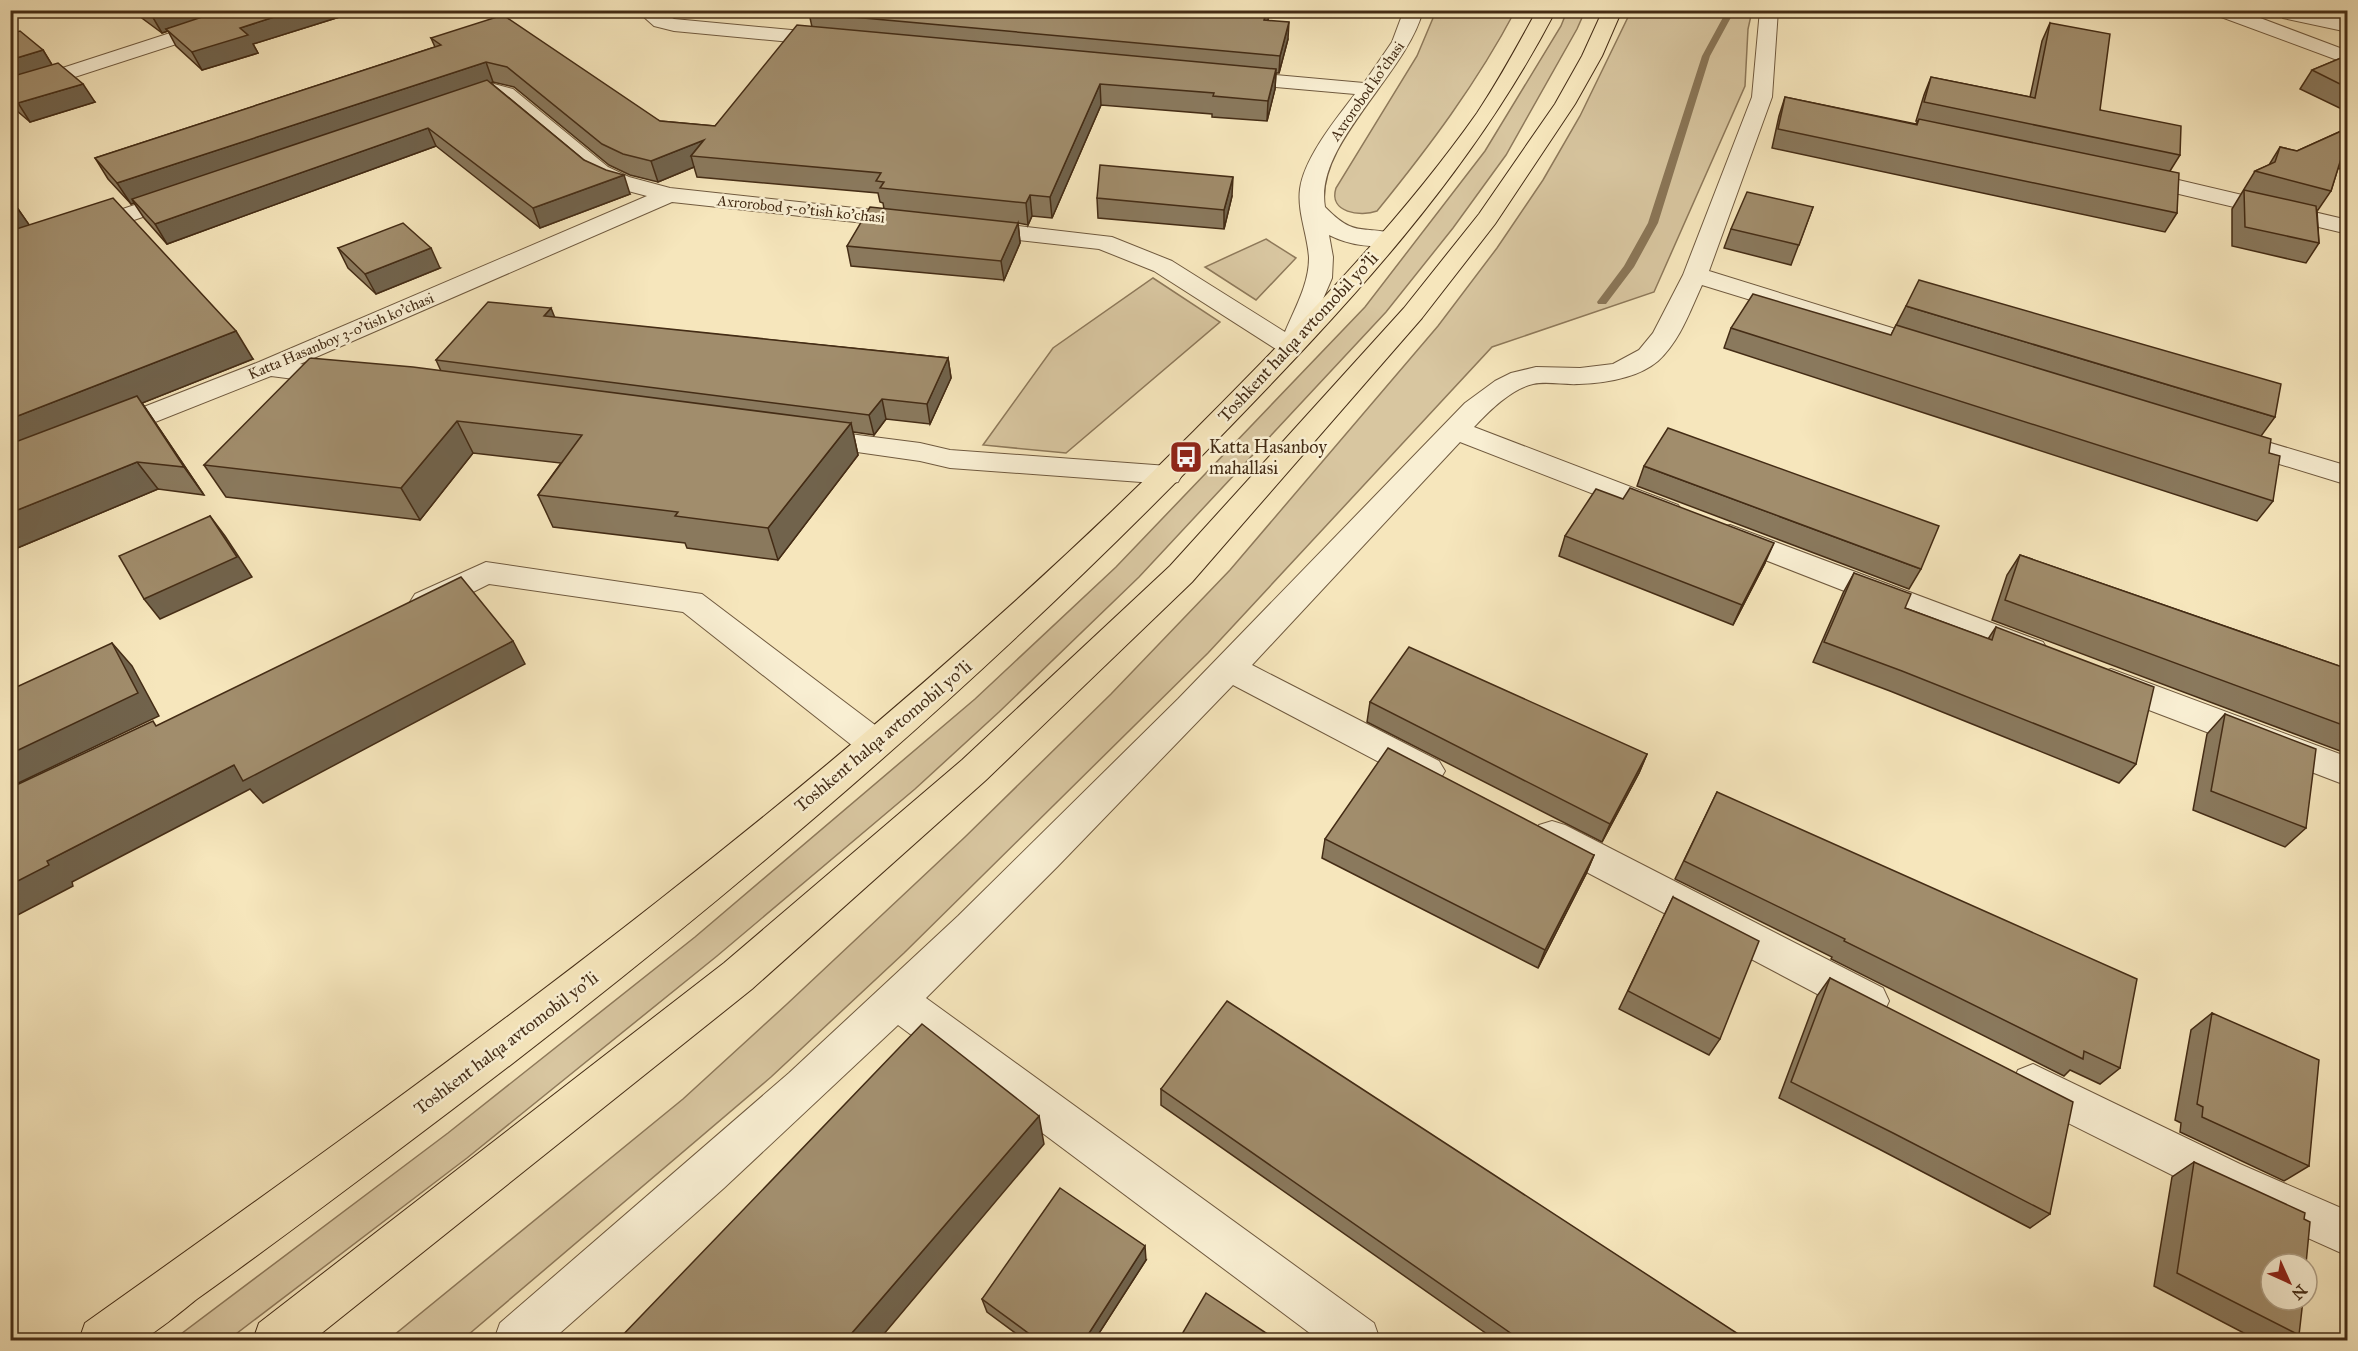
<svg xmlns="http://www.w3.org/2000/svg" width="2358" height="1351" viewBox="0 0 2358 1351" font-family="'IM FELL Great Primer',serif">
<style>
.green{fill:#d8c6a0;stroke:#8e795a;stroke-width:1.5}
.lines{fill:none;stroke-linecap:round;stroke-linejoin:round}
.stream{fill:#8a7657;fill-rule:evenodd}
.minor-casing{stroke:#705a3f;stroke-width:2}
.highway-casing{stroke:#442c15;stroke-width:2}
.minor{fill:#f9efd3;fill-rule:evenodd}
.highway{fill:#f6e6bc;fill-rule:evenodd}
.wall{fill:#8a795d;stroke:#442c15;stroke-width:1.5}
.shaded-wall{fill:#71634c;stroke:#442c15;stroke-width:1.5}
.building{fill:#a18d6c;stroke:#442c15;stroke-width:1.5}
.labels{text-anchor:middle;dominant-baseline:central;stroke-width:5;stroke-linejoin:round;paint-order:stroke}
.far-street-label{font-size:15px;fill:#442c15;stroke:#f9efd3}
.street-label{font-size:18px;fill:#442c15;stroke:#f9efd3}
.poi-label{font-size:18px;fill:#442c15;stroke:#f9efd3;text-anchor:start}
</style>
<rect width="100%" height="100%" fill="#f6e6bc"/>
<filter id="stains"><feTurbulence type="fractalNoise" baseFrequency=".00333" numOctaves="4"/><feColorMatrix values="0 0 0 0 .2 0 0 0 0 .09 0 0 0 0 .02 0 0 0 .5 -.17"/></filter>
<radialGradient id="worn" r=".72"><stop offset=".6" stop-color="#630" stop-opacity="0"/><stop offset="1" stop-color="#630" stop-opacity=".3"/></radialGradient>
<g class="green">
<path d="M1436,11H1515C1477,83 1429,147 1377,211C1361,217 1328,213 1336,188L1417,56Z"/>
<path d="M1567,11H1585L1577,29L1506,155L1453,228L1386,312L1139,577L999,712L915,789L717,956L467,1158L228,1340H173L448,1133L695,937L975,699L1116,567L1365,307L1485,151L1561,26Z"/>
<path d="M1631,11H1752L1748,29L1745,86L1654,292L1492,347L1208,653L904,953L771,1077L462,1340H388L683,1099L787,1004L965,837L1111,694L1230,570L1438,326L1497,248L1543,180L1580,116Z"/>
<path d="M1266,239L1296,258L1256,300L1205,267Z"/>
<path d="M1153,278L1220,322L1066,453L983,445L1053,348Z"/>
</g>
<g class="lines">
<path class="stream" d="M1727,10H1735L1710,56L1658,223L1634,267L1606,304H1598L1597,302L1624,266L1648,223L1702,56Z"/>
<g class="minor-casing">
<g id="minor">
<path d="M241,10H271L269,14L10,98V85Z"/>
<path d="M636,10H658L674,19L834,34L841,36L844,40L841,44L834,46L674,31L654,26Z"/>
<path d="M1404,10H1423C1407,74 1314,144 1325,207C1355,238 1361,225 1396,234L1400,239L1396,244C1374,249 1349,245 1329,235L1333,257L1332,278L1300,353L1291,355L1282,353L1154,271L1099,249L974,235L966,233L962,228L966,223L974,221L1112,237L1172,261L1285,332C1295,308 1309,284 1309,258C1308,236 1297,212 1300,189C1304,158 1336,119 1355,94L1232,83L1225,81L1222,77L1225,73L1232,71L1364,83L1392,42Z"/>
<path d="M1760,10H1778L1772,97L1709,271L1918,336L1922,341L1918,346L1909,349L1900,346L1702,285C1690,311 1680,341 1658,361C1638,378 1605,383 1579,384C1564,385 1548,381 1533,384C1511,389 1489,411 1474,427L1678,505L1683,512L1678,519L1668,522L1658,519L1460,442L1252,665L1439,761L1445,771L1439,781L1427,785L1415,781L1233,685L1058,866L926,998L1374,1323L1380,1340H1319L898,1025L724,1188L552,1340H494L500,1323L789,1073L958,916L1178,699L1465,403L1495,381L1511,373L1536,367L1580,368L1613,364L1639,350L1653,333L1683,275L1752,97Z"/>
<path d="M2211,10H2239L2348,51V64L2213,14Z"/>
<path d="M2283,10H2301L2348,20V32L2283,18L2281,14Z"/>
<path d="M494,84L513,89L608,167L629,177L670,188L910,214L918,216L922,221L918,226L910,228L672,202L300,364L349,371L353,377L349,383L340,385L271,376L120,436L110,439L100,436L96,430L100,424L259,362L647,196L613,187L592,177L499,97L495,96L461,107L454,105L451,101L454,97Z"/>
<path d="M2136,170L2348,220V234L2128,182L2125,177L2128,172Z"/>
<path d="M182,189L190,191L193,196L190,201L10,262V247Z"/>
<path d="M811,429L920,443L950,450L1168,466L1178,468L1182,475L1178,482L1168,484L950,468L920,461L801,444L797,438L801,432Z"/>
<path d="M2227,430L2348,466V485L2217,445L2213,439L2217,433Z"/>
<path d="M1730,525L2043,642L2048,651L2043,660L2032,663L2021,660L1719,542L1715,535L1719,528Z"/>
<path d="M486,562L702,594L887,734L892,744L887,754L875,758L863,754L683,612L489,584L437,610L426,613L415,610L410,602L415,594Z"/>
<path d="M2111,669L2348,757V786L2099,691L2094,682L2099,673Z"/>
<path d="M1552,821L1565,825L1883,988L1889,1001L1883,1014L1869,1019L1855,1014L1539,847L1534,836L1539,825Z"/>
<path d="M2033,1064L2240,1164L2348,1211V1256L2210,1194L2018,1098L2012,1084L2018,1070Z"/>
</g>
</g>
<g class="highway-casing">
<g id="highway">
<path d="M1537,10H1556C1470,176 1347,306 1219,438C965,701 685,936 392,1155C328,1203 263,1252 197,1299C184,1309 152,1337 139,1340C127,1344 93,1340 79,1340L85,1323C473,1048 858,768 1194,431C1294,330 1395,229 1477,113C1499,80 1518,45 1537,10Z"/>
<path d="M1603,10H1622L1602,56L1575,104L1495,224L1422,318L1192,582L986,780L752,989L313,1340H253L259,1323L724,963L962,760L1170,566L1404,308L1479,214L1555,104L1582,56Z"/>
</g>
</g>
<use href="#minor" class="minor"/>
<use href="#highway" class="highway"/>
</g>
<g class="wall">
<path d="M131,10H347L349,14L253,44L258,53L202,70L176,46L168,31L162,33Z"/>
<path d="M809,13L1268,20L1288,39L1279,73H1276L1275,89L1267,121L1212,117V114L1101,105L1052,218L1032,216L1028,225L1018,223L1020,243L1004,280L851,266L847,246L884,209L883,203L880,202L878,193L697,177L694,167L658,182L630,175L609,165L514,87L493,82L491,83L584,160L630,194L540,228L436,146L167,244L144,218L134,203L131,204L108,179L95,158L435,47L431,38L660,121L715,126L812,27Z"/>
<path d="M2050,23L2100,110L2180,155L2170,171L2177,213L2165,232L1772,148L1779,116L1785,97L1916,124L1918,121H1916L1924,95L1931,77L2030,97L2042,41Z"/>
<path d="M10,34L43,50L52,65L95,102L30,122L10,105Z"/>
<path d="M2348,55V112L2300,89L2312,70Z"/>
<path d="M2348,128V172L2338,168L2331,191L2318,210H2317L2319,243L2306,263L2232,246V209L2255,171L2269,165L2280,147L2297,151Z"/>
<path d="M1232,196L1224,229L1098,218L1097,198Z"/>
<path d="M1813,207L1791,265L1724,248L1731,229Z"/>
<path d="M18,209L29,225L253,359L142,403L204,495L158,489L10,551Z"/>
<path d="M338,248L440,268L376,294L348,268Z"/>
<path d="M1906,306L2275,417L2261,436L2269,453L2273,501L2257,521L1724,348L1731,328L1891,335Z"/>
<path d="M555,318L948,358L951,378L930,424L886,419L874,435L853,432L858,455L778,560L687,548L685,543L553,527L538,495L561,463L473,453L420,520L226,497L204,465L441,371L436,360Z"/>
<path d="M1644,466L1921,569L1909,589L1637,486Z"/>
<path d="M1565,536L1765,563L1733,625L1559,556Z"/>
<path d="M2020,555L2348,669V754L1992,620L2007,575Z"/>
<path d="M1854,573L1905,608L1988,639L1996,627L2136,764L2119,783L1890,691L1813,662L1843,593Z"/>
<path d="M1370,702L1647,754L1639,773L1602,842L1367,722Z"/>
<path d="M2225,714L2306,828L2285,847L2193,810L2207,734Z"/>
<path d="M1717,792L2120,1068L2100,1084L2070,1070L2064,1076L1831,959L1832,957L1675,879Z"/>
<path d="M1325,839L1594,855L1586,874L1538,968L1322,858Z"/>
<path d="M1673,897L1720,1039L1709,1055L1619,1009Z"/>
<path d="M1830,978L2050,1214L2030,1228L1877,1148L1779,1098L1817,996Z"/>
<path d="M2212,1013L2309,1166L2284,1181L2180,1132L2181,1123L2175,1120L2191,1030Z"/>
<path d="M1161,1089L1749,1341H1497L1161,1105Z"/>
<path d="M2194,1162L2299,1335L2287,1341H2259L2154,1286L2172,1177Z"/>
<path d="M1146,1260L1094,1341H1026L987,1312L982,1299Z"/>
</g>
<g class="shaded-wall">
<path d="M168,10H232L166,29L168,31L162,33L152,16Z"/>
<path d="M296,10H347L349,14L253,44L258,53L202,70L192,52L240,28Z"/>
<path d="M1267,10H1271L1263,36L1264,20Z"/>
<path d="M1289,22L1288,39L1279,73L1280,56Z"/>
<path d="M43,50L54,68L10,82V60Z"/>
<path d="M486,62L493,82L135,202L132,199L134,203L131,204L117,183Z"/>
<path d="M1276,69L1275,89L1267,121L1268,101Z"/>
<path d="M83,84L95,102L30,122L18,103Z"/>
<path d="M1100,84L1101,105L1052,218L1050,197Z"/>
<path d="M428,128L436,146L167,244L155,224Z"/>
<path d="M704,140L691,156L694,167L658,182L651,161Z"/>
<path d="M624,175L630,194L540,228L533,208Z"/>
<path d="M1233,177L1232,196L1224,229V210Z"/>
<path d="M1030,195L1032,216L1028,225L1026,203Z"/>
<path d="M18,209L37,236L10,245V212Z"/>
<path d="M1018,223L1020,243L1004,280L1001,261Z"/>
<path d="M431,248L440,268L376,294L365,274Z"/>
<path d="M551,308L559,328L544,316Z"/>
<path d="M236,331L253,359L142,403L204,495L184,467L142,403L10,455V419Z"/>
<path d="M948,358L951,378L930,424L927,404Z"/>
<path d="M882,399L886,419L874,435L869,415Z"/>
<path d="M457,421L473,453L420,520L401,488Z"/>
<path d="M851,423L858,455L778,560L768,528Z"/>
<path d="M137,462L158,489L10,551V513Z"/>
<path d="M210,516L225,536L252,577L160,619L144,599Z"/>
<path d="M1774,543L1765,563L1733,625L1742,605Z"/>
<path d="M513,641L525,664L263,803L250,789L72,882L73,886L10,919V885L47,861L234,765Z"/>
<path d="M112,643L132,666L159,716L10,787V754Z"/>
<path d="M1647,754L1639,773L1602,842L1610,824Z"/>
<path d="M1594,855L1586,874L1538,968L1545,950Z"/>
<path d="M1039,1116L1044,1144L878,1341H845Z"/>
<path d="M1145,1246L1146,1260L1094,1341H1084Z"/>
</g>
<g class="building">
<path d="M145,10H168L152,16Z"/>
<path d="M223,10H296L240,28L248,35L192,52L166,29Z"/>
<path d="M811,10H1267L1264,20L1289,22L1280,56L809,13Z"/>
<path d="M503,15L660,121L715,126L797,25L1276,69L1268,101L1213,96L1214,93L1100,84L1050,197L1030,195L1026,203L880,188L884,182L876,181L881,173L691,156L704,140L651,161L623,154L602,144L507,67L486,62L117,183L95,158L441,45L431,38Z"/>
<path d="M2050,23L2110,34L2100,110L2181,126L2180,155L1924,102L1931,77L2035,98Z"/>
<path d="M20,31L43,50L10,60V34Z"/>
<path d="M2348,55V88L2312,70Z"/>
<path d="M58,63L83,84L18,103L10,97V77Z"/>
<path d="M487,80L584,160L606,170L624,175L533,208L428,128L155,224L132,199Z"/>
<path d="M1785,97L1917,125L1919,119L2179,173L2177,213L1778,129Z"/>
<path d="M2348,128V147L2345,146L2331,191L2255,171L2275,162L2280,147L2297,151Z"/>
<path d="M1100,165L1233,177L1224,210L1097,198Z"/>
<path d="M2244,190L2316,206L2319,243L2245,227Z"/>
<path d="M1747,192L1813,207L1799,245L1731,229Z"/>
<path d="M113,198L236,331L10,419V231Z"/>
<path d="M10,200L18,209L10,212Z"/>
<path d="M870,207L1018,223L1001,261L847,246Z"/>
<path d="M403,223L431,248L365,274L338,248Z"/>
<path d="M1919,280L2281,384L2275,417L1906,306Z"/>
<path d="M1753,294L1891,335L1896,325L2271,439L2269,453L2280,456L2273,501L1731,328Z"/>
<path d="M488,302L551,308L544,316L948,358L927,404L882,399L869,415L436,360Z"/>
<path d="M310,358L413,367L851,423L768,528L675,516L678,512L538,495L582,435L457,421L401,488L204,465Z"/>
<path d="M137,396L184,467L137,462L10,513V444Z"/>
<path d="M1668,428L1939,526L1921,569L1644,466Z"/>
<path d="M1630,488L1774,543L1742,605L1565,536L1596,489L1623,499Z"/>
<path d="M210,516L237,557L144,599L119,556Z"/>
<path d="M2020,555L2348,669V727L2005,600Z"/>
<path d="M1854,573L1911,594L1905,608L1992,640L1996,627L2154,687L2136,764L1902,671L1824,642Z"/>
<path d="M461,577L513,641L243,781L234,765L47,861L49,865L10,885V788L153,721L156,726Z"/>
<path d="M112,643L138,693L10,754V690Z"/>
<path d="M1409,647L1647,754L1610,824L1370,702Z"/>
<path d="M2225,714L2316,749L2306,828L2211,791Z"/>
<path d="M1388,748L1594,855L1545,950L1325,839Z"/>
<path d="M1717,792L2137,979L2120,1068L2084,1051L2083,1059L1844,941L1845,939L1684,861Z"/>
<path d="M1673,897L1759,941L1720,1039L1628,991Z"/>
<path d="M1830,978L2073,1102L2050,1214L1893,1133L1791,1082Z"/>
<path d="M1227,1001L1749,1341H1522L1161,1089Z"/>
<path d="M2212,1013L2319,1060L2309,1166L2202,1117L2203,1107L2197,1104Z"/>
<path d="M922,1024L1039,1116L845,1341H617Z"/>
<path d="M2194,1162L2305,1213L2304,1219L2310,1222L2306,1264H2271V1300H2303L2299,1335L2177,1273Z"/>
<path d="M1060,1188L1145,1246L1084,1341H1039L982,1299Z"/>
<path d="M1206,1293L1278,1341H1178Z"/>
</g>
<defs>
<g id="bus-square" transform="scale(1.725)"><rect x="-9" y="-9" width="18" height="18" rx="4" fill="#8f2418" stroke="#f9efd3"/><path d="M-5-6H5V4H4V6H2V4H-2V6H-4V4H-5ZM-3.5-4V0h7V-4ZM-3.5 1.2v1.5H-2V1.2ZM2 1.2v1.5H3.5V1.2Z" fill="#fff"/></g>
</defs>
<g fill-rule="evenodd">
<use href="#bus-square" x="1186" y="457"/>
</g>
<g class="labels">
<g class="far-street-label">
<text transform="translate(1367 91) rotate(-55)">Axrorobod ko'chasi</text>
<text transform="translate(801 209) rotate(6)">Axrorobod 5-o'tish ko'chasi</text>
<text transform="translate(341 336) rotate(-23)">Katta Hasanboy 3-o'tish ko'chasi</text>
</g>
<g class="street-label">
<text transform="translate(1298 337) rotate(-47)">Toshkent halqa avtomobil yo'li</text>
<text transform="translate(883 736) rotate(-40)">Toshkent halqa avtomobil yo'li</text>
<text transform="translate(506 1043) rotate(-37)">Toshkent halqa avtomobil yo'li</text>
</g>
<g class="poi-label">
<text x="1209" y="447">Katta Hasanboy<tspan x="1209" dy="21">mahallasi</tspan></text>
</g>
</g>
<rect width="2358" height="1351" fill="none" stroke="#f6e6bc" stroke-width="36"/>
<rect x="12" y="12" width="2334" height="1327" fill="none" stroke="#442c15" stroke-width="3"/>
<rect x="18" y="18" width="2322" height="1315" fill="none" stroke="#442c15" stroke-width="1.5"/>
<g transform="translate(2289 1282) rotate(135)"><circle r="28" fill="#f9efd3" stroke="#b1a187" stroke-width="1.5"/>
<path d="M0-4.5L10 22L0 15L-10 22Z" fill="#8f2418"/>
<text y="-9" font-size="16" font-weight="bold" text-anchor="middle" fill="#442c15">N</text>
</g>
<rect width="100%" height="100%" filter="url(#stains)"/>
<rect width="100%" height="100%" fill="url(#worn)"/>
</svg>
